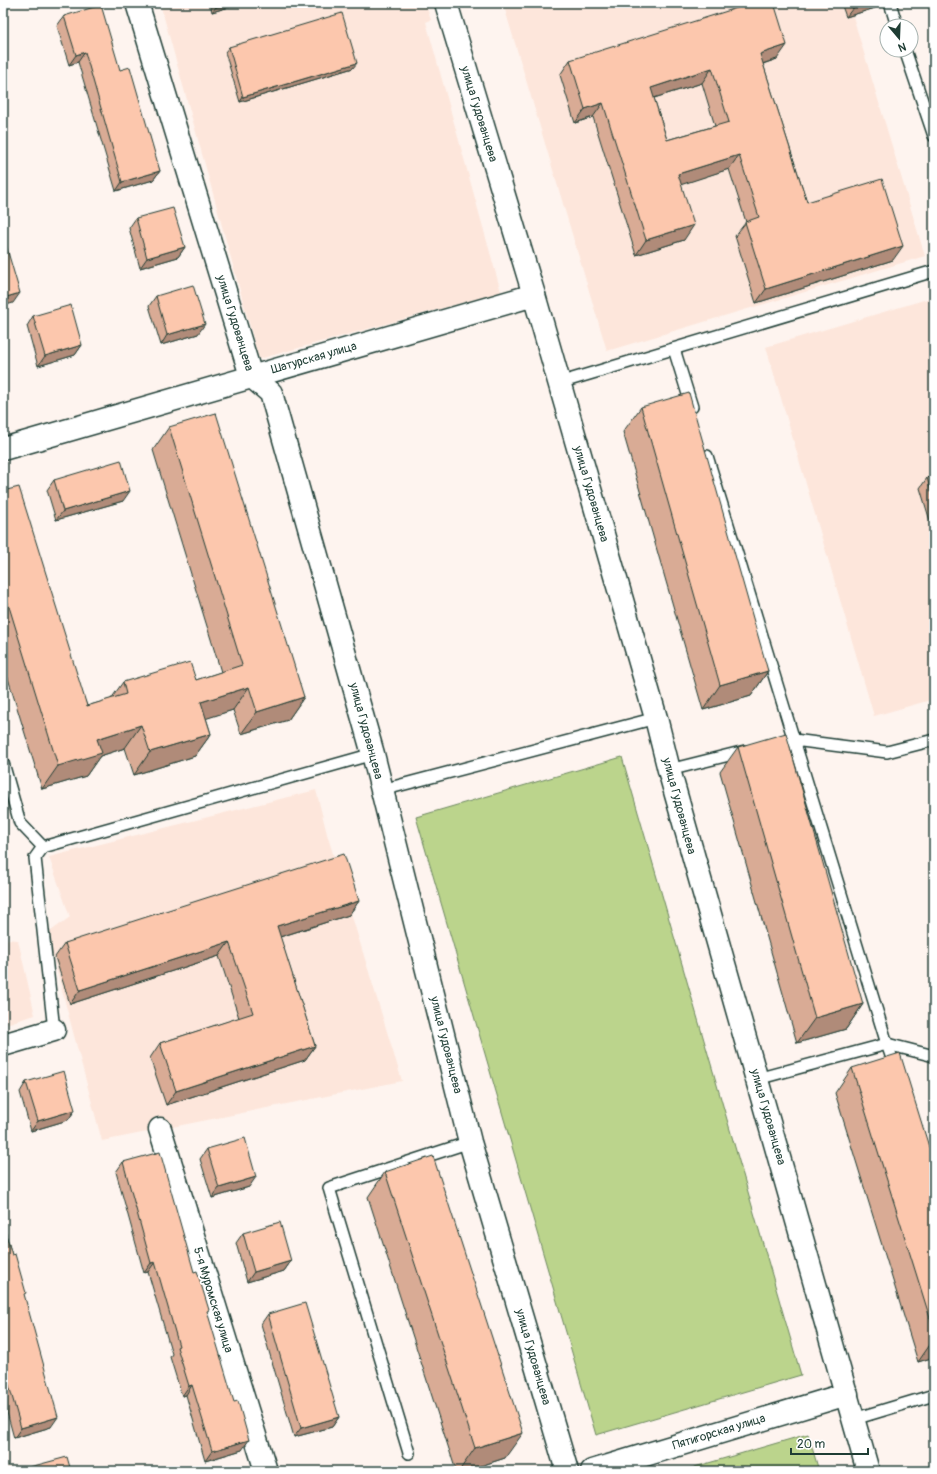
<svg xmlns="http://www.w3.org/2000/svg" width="937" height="1474" viewBox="0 0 937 1474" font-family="Pangolin,sans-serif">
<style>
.built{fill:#fde6db}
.green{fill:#bbd48c;stroke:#6d8860}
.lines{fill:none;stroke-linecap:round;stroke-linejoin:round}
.service-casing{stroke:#1f3d34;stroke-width:14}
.minor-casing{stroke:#1f3d34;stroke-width:25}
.tertiary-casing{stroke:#1f3d34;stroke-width:25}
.service{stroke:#fff;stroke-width:11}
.minor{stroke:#fff;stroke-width:22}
.tertiary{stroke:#fff;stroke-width:22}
.wall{fill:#d9ab95;stroke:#1f3d34;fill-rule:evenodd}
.shaded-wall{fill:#b08b79;stroke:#1f3d34}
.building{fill:#fcc7ad;stroke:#1f3d34;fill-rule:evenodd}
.labels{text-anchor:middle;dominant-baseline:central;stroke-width:3.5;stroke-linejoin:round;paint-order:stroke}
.street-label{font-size:12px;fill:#1f3d34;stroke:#fff}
</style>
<rect width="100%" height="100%" fill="#fef4ef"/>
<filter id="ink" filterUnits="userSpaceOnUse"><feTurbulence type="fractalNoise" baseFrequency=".025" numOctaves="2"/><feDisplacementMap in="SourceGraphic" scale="8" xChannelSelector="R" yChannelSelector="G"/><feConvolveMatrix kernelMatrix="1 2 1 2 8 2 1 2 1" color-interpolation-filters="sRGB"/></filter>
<g filter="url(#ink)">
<g class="built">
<path d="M160,3H425L431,20L426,22L501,292L259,359Z"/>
<path d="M503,3H849L925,256L607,351Z"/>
<path d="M934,297V699L874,716L766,347Z"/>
<path d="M316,790L327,834L402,1081L102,1141L47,934L70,917L49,857Z"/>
<path d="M3,939L18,940L35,1015L3,1025Z"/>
</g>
<g class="green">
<path d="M622,757L801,1375L596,1435L416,817Z"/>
<path d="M808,1434L819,1471H681Z"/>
</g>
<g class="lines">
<g class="service-casing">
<g id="service">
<path d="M890,3L897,26"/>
<path d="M905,50L934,136"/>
<path d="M674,349L692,407"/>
<path d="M559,383L934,271"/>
<path d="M707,456L887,1044L757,1079"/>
<path d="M787,741L794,740L887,752L934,740"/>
<path d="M3,763L20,823L43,847L35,858L54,1030"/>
<path d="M669,770L745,751"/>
<path d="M382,790L656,718"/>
<path d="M43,847L373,754"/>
<path d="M887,1044L896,1070"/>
<path d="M887,1044L934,1056"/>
<path d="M854,1419L934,1395"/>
<path d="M409,1453L329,1188L470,1142"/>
</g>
</g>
<g class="minor-casing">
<g id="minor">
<path d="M137,3L251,376L271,393L373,754L470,1142L567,1471"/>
<path d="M3,449L534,295"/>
<path d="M3,1045L54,1030"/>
<path d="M160,1129L266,1471"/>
<path d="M592,1471L847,1394"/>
</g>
</g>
<g class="tertiary-casing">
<path id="tertiary" d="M446,3L534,295L656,718L669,770L868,1471"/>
</g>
<use href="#service" class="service"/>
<use href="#minor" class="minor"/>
<use href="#tertiary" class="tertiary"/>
</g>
<g class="wall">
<path d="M210,3H243L212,12Z"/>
<path d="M841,3H878L875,8L846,17Z"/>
<path d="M64,16L120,70L160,171L153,180L116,191L78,62L69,65L57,26Z"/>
<path d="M229,47L353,68L240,102L225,52Z"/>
<path d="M777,59L763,64L807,202L893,260L756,303L735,236L746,222L729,169L681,184L684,240L636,255L593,117L575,123L560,75L570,60ZM702,83L715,126L667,140L654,98Z"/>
<path d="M136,218L185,247L178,257L140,268L129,228Z"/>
<path d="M156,296L198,334L161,345L149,306Z"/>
<path d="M33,316L82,345L75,355L38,366L27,326Z"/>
<path d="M641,407L768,671L751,696L703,710L623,432Z"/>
<path d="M169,427L304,697L288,720L241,734L233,710L206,718L211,734L195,756L134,775L125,748L100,756L86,776L42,789L3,662V491L87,706L111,699L123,682L196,680L221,672L153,450Z"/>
<path d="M934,476V534L920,488L927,478Z"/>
<path d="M54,480L123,501L56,520L47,490Z"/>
<path d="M738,747L863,1004L846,1029L797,1043L720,772Z"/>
<path d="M359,901L349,915L280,937L315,1046L305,1060L166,1105L150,1058L160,1043L239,1018L219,956L70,1004L55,957L65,943Z"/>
<path d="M852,1068L934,1163V1357L918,1362L835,1093Z"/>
<path d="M26,1082L75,1110L68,1120L31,1131L20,1092Z"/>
<path d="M207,1149L249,1187L212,1198L200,1159Z"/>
<path d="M123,1162L194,1272L207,1312L242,1450L205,1461L186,1395L182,1396L170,1357L172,1354L148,1272L144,1273L116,1172Z"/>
<path d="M385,1172L505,1458L465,1471H456L368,1197Z"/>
<path d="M3,1224L24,1296L51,1427L14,1438L3,1398Z"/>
<path d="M243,1233L291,1261L284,1271L247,1282L236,1243Z"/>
<path d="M268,1314L339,1417L332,1427L294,1437L261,1324Z"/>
<path d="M30,1467L71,1471H27Z"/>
</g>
<g class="shaded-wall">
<path d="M231,3H243L212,12L216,7Z"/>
<path d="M867,3H878L875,8L846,17L853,8Z"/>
<path d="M787,45L777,59L750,68L760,54Z"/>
<path d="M85,52L78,62L69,65L76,55Z"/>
<path d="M357,63L353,68L240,102L243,97Z"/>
<path d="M712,68L702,83L641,102L651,88Z"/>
<path d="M603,103L593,117L575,123L585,109Z"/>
<path d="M739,155L729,169L668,189L678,174Z"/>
<path d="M160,171L153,180L116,191L122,182Z"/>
<path d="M694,225L684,240L636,255L646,240Z"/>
<path d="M903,246L893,260L756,303L766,289Z"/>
<path d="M185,247L178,257L140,268L147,258Z"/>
<path d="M20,293L13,303L3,306V298Z"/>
<path d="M205,324L198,334L161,345L167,335Z"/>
<path d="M82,345L75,355L38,366L45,356Z"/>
<path d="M130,491L123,501L56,520L63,511Z"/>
<path d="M768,671L751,696L703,710L720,685Z"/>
<path d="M249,687L233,710L186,725L201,702Z"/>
<path d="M304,697L288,720L241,734L257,712Z"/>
<path d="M141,725L125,748L100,756L86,776L42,789L58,766L97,739Z"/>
<path d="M211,734L195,756L134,775L150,752Z"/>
<path d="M359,901L349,915L267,941L277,926Z"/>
<path d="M229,942L219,956L70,1004L80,990Z"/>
<path d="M863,1004L846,1029L797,1043L815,1018Z"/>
<path d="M315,1046L305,1060L166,1105L176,1091Z"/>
<path d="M75,1110L68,1120L31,1131L38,1121Z"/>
<path d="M256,1177L249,1187L212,1198L219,1188Z"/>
<path d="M291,1261L284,1271L247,1282L254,1272Z"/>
<path d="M155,1262L148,1272L144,1273L151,1263Z"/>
<path d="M934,1339V1357L918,1362Z"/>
<path d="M192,1385L186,1395L182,1396L189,1386Z"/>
<path d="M58,1417L51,1427L14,1438L21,1428Z"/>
<path d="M339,1417L332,1427L294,1437L301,1428Z"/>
<path d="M523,1433L505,1458L465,1471H459L475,1448Z"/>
<path d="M249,1440L242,1450L205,1461L212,1451Z"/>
</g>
<g class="building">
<path d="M215,3H231L216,7Z"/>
<path d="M753,3H774L787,45L760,54L807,202L882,179L903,246L766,289L745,222L759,217L739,155L678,174L694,225L646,240L603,103L585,109L570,60ZM712,68L729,122L667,140L651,88Z"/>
<path d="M851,3H867L853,8Z"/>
<path d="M101,5L120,70L130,67L160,171L122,182L85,52L76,55L64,16Z"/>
<path d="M342,13L357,63L243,97L229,47Z"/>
<path d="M173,208L185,247L147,258L136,218Z"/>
<path d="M3,235L20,293L3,298Z"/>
<path d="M193,285L205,324L167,335L156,296Z"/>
<path d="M71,305L82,345L45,356L33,316Z"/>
<path d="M689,393L768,671L720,685L641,407Z"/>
<path d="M216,413L304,697L257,712L249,687L201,702L211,734L150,752L141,725L97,739L102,753L58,766L3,587V491L19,487L87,706L126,694L123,682L190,662L196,680L242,665L169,427Z"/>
<path d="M121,460L130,491L63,511L54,480Z"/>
<path d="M934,476V501L927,478Z"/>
<path d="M786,733L863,1004L815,1018L738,747Z"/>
<path d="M344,854L359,901L277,926L315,1046L176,1091L160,1043L253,1013L229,942L80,990L65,943Z"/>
<path d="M900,1053L934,1163V1331L852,1068Z"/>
<path d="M64,1071L75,1110L38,1121L26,1082Z"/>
<path d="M245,1138L256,1177L219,1188L207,1149Z"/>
<path d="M160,1152L194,1272L197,1271L209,1310L207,1311L234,1402L238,1401L249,1440L212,1451L192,1385L189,1386L177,1347L179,1346L155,1262L151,1263L123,1162Z"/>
<path d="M433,1156L523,1433L475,1448L385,1172Z"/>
<path d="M280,1222L291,1261L254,1272L243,1233Z"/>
<path d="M3,1224L12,1255L15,1254L26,1293L24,1294L58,1417L21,1428L3,1364Z"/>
<path d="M305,1303L339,1417L301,1428L268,1314Z"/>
<path d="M67,1457L71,1471H31L30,1467Z"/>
</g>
</g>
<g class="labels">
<g class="street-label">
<text transform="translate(479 114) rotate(73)">улица Гудованцева</text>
<text transform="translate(235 323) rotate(73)">улица Гудованцева</text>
<text transform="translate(314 358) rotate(-16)">Шатурская улица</text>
<text transform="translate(591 494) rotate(74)">улица Гудованцева</text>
<text transform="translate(366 731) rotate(75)">улица Гудованцева</text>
<text transform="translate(679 806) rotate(75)">улица Гудованцева</text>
<text transform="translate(446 1045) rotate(76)">улица Гудованцева</text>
<text transform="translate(768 1117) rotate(74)">улица Гудованцева</text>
<text transform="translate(213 1300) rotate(73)">5-я Муромская улица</text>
<text transform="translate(533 1357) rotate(74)">улица Гудованцева</text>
<text transform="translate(719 1432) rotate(-17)">Пятигорская улица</text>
</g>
</g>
<rect width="937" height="1474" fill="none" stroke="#fff" stroke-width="16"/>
<rect x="8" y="8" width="921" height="1458" fill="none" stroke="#1f3d34" stroke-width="1.5" filter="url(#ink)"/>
<g transform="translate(899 38) rotate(161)"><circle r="19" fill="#ffffff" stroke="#a5b1ae"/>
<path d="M0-3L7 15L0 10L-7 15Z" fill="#1f3d34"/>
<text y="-6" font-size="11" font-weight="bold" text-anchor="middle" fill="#1f3d34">N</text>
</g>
<path d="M791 1448v6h77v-6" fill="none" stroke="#1f3d34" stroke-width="2"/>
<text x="797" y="1448" font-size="12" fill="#1f3d34" stroke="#ffffff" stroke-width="3" paint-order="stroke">20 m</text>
</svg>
